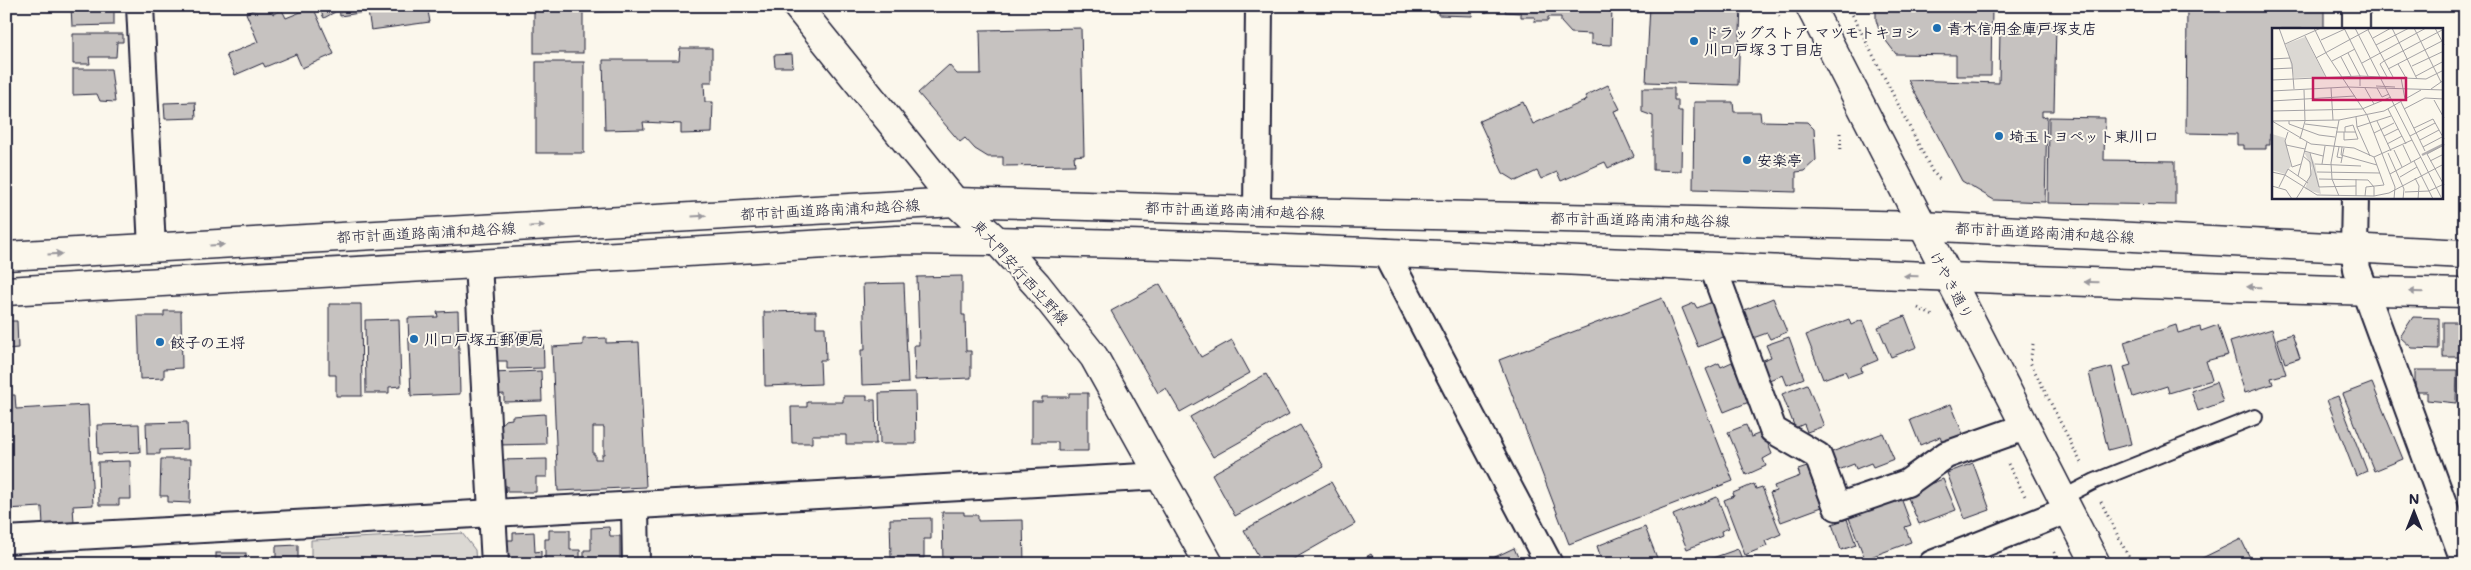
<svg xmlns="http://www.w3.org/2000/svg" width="2471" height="570" viewBox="0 0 2471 570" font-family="Mali,'Klee One',sans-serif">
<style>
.green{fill:#dbd8d3;stroke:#7e7d87}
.building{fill:#c6c2c0;stroke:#22223b;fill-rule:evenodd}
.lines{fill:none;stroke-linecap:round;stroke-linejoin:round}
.lane-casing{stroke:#22223b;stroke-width:18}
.street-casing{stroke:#22223b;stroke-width:30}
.secondary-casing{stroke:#22223b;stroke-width:31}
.path{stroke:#22223b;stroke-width:3;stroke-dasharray:1 4;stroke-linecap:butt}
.lane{stroke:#fbf7ec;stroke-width:14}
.street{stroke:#fbf7ec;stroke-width:26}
.secondary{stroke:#fbf7ec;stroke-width:28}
.oneway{fill:#99979c}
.poi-dot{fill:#1f6fb2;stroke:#fbf7ec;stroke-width:2}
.labels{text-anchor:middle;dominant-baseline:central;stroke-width:4;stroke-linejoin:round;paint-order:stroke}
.poi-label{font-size:15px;font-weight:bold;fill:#22223b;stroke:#fbf7ec;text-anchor:start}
.street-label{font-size:15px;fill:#22223b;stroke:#fbf7ec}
.inset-river{fill:none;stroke:#b1aeb0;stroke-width:2.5}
.inset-road{fill:none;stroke:#a4a2a5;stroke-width:1}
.view{fill:#c2185b;fill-opacity:0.15;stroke:#c2185b;stroke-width:2.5}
.inset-edge{fill:none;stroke:#22223b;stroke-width:2.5}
</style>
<rect width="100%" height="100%" fill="#fbf7ec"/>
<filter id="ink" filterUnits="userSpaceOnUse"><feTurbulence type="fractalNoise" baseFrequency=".02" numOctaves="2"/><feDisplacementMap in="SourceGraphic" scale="10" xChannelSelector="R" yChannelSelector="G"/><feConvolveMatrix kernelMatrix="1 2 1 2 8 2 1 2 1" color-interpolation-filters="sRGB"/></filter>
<g filter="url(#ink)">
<path class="green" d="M462,533L475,550L476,564H311V540Z"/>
<g class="building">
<path d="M71,6H114V25L72,26Z"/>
<path d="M262,6H270L273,14L282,10L286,18L313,7L334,54L302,68L296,54L265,67L263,63L235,75L226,55L258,42L246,13Z"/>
<path d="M318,6H332L335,12L324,18Z"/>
<path d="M339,6H365L366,12L340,16Z"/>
<path d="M367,6H427L430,22L371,30Z"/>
<rect x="534" y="6" width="49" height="47"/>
<path d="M594,6H743V9L594,12Z"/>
<path d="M1438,6H1612L1611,45L1591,44V34L1571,33L1561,22V17H1548V21H1534L1535,17H1521V13L1505,12L1506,8L1488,7L1487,12L1473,11L1472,16L1438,15Z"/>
<path d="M1650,6H1741L1738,85L1646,82Z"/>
<path d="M1878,6H1992L1991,76H1956V55L1896,54L1880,33L1876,20V10Z"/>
<path d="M2187,6H2324V29H2274V134H2270V145H2266V149H2244V145H2237V134L2186,133Z"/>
<path d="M2011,24L2056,26L2054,111H2042V117L2047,116L2045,202L1994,200L1962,181L1908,80L1999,83L2000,29H2012Z"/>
<path d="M1081,28L1084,155L1074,156L1075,165L1003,166V157H988L975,149L965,138L960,142L918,93L949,65L957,74H981L980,30Z"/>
<path d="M73,34H123V42H117L116,57H89L90,64H73Z"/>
<path d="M680,48H712V82H704L705,102H713L712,133L681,134V124L643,122L644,129L605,130L603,60H679Z"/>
<path d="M792,54L793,67H775L774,55Z"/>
<rect x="536" y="62" width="48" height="91"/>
<path d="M73,69H111L115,102L100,101L97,94L73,95Z"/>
<path d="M1608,85L1620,109L1614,111L1634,156L1608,168L1605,162L1561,181L1557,172L1541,179L1537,171L1516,181L1503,173L1479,121L1523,102L1533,124L1587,100L1585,96Z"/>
<path d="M1642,88H1674V100H1678V111H1682L1681,171L1653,170V116L1642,112Z"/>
<path d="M195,102L196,118L165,119L164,103Z"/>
<path d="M1694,102H1733L1734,112H1760L1761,121L1807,122L1814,129L1816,160L1804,171L1796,172V192L1693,189Z"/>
<path d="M2049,117L2105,118L2104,160L2175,161V205L2048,203Z"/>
<path d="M962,276V315H965L966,351H971V378L915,380L914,345H919L917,277Z"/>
<path d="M904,283L908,383L862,385L861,350H865L863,284Z"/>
<path d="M1160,284L1201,357L1232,340L1250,373L1180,412L1166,388L1158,393L1111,311Z"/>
<path d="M1662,298L1733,481L1569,544L1499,360Z"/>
<path d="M1773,298L1787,332L1770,339L1767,333L1753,338L1742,311Z"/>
<path d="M1712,302L1726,336L1698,347L1682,308L1694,303L1697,308Z"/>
<path d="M329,304H361L362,396H336V375H329Z"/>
<path d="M164,311H181L182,368L164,369V378L140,379L138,316H164Z"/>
<path d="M458,311L460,394L411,396L408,318L438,317L437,312Z"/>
<path d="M816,311V327H825L826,360H820L821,384L765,386L764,312Z"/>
<path d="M1905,316L1917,347L1891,357L1878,327Z"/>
<path d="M2413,317L2439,318V349L2412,348L2400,337Z"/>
<path d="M399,319L401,386L389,387V393H366L365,320Z"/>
<path d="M1849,319L1851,325L1862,320L1878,360L1861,367L1862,372L1848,377L1845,371L1823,379L1806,335Z"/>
<path d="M6,321H17L18,348L6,349Z"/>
<rect x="2443" y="322" width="22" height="35"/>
<path d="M2176,325L2178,333L2200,327L2201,331L2218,325L2228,355L2206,361L2212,380L2169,393L2167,386L2133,397L2124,367L2131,365L2124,342Z"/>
<path d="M2272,329L2286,374L2271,378L2273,384L2245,393L2230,342Z"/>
<path d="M543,331L544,368L507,369V361H495L494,332Z"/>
<path d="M2292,334L2300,358L2285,363L2277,339Z"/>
<path d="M1789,337L1804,378L1787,385L1783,375L1766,381L1758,362L1771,357L1766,345Z"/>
<path d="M606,338V343L639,342L646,487L558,491L552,347L583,345V339ZM593,427H604V454H602V459H595V454H593Z"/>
<path d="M1732,362L1749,402L1724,412L1706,369L1719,363L1721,367Z"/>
<path d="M2112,367L2131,444L2108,450L2089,373Z"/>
<path d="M2415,370H2457L2456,403L2427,400V392H2415Z"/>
<path d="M541,371L542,401L504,402V394L492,395V373Z"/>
<rect x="2462" y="373" width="3" height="17"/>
<path d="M1266,374L1289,414L1213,457L1190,417Z"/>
<path d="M2216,382L2223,402L2198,411L2191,391Z"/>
<path d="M2372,383L2403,459L2374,471L2343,394Z"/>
<path d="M1807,384L1824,426L1807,432L1804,424L1795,428L1782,394Z"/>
<path d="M915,392L916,444H880L879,393Z"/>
<path d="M1069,393H1088V451H1058V442H1032V402H1042V397H1069Z"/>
<path d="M6,395H15L16,409L88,405L93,505L73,506L74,523L43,525L42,507L6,509Z"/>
<path d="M843,396H867V400H875L876,444H846V435H812V443H792L791,407H807V402H843Z"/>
<path d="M2338,396L2367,471L2356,476L2327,400Z"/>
<path d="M1951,404L1963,434L1942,442L1940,437L1920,445L1910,420Z"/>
<path d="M545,414L546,444L498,445V428L505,420L512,419V416Z"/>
<path d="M187,422L188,449L160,450V454H147L146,423Z"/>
<path d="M139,424L140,452L98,454L97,425Z"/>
<path d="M1300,425L1324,467L1235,516L1212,474Z"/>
<path d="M1746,425L1751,437L1763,432L1772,454L1763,459L1766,466L1746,475L1728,432Z"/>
<path d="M1883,433L1894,459L1873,467L1871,463L1856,469L1854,464L1836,471L1829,453Z"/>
<path d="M161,459H191L190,503L168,502V496H160Z"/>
<path d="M547,459V477H536V492H507V486H499V460Z"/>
<path d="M130,461L131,499H119V505H99L98,462Z"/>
<path d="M1973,463L1990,510L1965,519L1947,473Z"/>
<path d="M1807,467L1822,507L1781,522L1770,493L1776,491L1774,486L1800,476L1798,470Z"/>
<path d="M1943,479L1956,510L1919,524L1906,493Z"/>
<path d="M1331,482L1355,524L1285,564H1263L1244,530Z"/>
<path d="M1754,484L1756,489L1762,487L1781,534L1765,541L1767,546L1745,555L1724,500L1734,496L1733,493Z"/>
<path d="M1717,497L1729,528L1721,531L1722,535L1687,549L1673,515Z"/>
<path d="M1901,498L1911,525L1905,527L1911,542L1865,559L1849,518Z"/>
<path d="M942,512H964V515H978V521L1023,520L1024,564H943Z"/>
<path d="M931,518V539H924V558H891L890,519Z"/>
<path d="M1847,519L1856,545L1841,550L1832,524Z"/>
<path d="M609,527L610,536H620V564H584V550H591V528Z"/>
<path d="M1645,527L1659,563L1603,564L1597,546Z"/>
<path d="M549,530H570V550H580V564H545V539H549Z"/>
<path d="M534,532L535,552L541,551V564H506L505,540H513V533Z"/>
<path d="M2241,539L2253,564H2190Z"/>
<path d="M298,545V564H268L267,558H276V546Z"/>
<path d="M1514,548L1521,564H1480Z"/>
<path d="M1738,549L1744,564H1705L1704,561Z"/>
<rect x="216" y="553" width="30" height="11"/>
<path d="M1371,554L1377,564H1354Z"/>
<rect x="127" y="559" width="25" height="5"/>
<path d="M200,561V564H176V562Z"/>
<path d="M872,561V564H844V562Z"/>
<rect x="88" y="562" width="21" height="2"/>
</g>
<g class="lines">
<g class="lane-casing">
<path id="lane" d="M2062,498L2095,481L2255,417"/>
</g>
<g class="street-casing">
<g id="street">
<path d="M140,6L152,248"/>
<path d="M2356,29V6"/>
<path d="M2355,198L2354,248L2357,269L2462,555"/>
<path d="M1257,211L1259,6"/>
<path d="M1385,252L1549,564"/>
<path d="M478,264L495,564"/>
<path d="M1713,267L1773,430L1818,456L1837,507L1907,483L1946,455L2025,427"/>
<path d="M635,507L636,564"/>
<path d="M6,540L1161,476"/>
<path d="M1932,564L2068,510"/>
</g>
</g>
<g class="secondary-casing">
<g id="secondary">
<path d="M797,6L955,202L997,241L1037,285L1094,357L1209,564"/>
<path d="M1810,6L2096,564"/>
<path d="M6,256L955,202L1257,211L1921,226L2465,254"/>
<path d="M6,291L897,240C1171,242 1444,255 1717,267C1966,278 2215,288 2465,293"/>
</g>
</g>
<g class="path">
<path d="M1776,6L1780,16"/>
<path d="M1848,6L1932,171L1942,182"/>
<path d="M1840,133L1841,152"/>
<path d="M1918,308L1935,317"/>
<path d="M2033,344L2030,362L2081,463"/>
<path d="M2008,464L2025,496"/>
<path d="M2101,502L2132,564"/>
<path d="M2054,552L2060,564"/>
</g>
<use href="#lane" class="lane"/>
<use href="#street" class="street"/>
<use href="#secondary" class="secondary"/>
</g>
<defs><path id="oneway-solid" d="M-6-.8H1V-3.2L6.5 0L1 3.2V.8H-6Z" transform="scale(1.25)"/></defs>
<g class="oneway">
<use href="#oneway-solid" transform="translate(699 216) rotate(-3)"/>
<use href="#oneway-solid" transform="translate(537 226) rotate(-3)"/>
<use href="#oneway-solid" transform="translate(217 245) rotate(-3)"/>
<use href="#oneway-solid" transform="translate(55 254) rotate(-3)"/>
<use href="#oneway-solid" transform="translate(1911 276) rotate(-178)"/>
<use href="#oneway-solid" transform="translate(2091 282) rotate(-178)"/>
<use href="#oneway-solid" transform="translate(2254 287) rotate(-178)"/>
<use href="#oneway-solid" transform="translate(2416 292) rotate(-179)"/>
</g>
</g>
<g class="poi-dot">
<circle cx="1937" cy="28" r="5"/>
<circle cx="1694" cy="41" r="5"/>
<circle cx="1999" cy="136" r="5"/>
<circle cx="1747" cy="160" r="5"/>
<circle cx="414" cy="339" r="5"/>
<circle cx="160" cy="342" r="5"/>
</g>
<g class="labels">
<g class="poi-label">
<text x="1947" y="28">青木信用金庫戸塚支店</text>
<text x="1704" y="32">ドラッグストア マツモトキヨシ<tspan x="1704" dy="17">川口戸塚３丁目店</tspan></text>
<text x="2009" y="136">埼玉トヨペット東川口</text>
<text x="1757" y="160">安楽亭</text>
<text x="424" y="339">川口戸塚五郵便局</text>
<text x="170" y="342">餃子の王将</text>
</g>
<g class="street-label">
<text transform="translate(830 209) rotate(-3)">都市計画道路南浦和越谷線</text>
<text transform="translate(1235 210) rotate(2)">都市計画道路南浦和越谷線</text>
<text transform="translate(1640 219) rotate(1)">都市計画道路南浦和越谷線</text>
<text transform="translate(426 232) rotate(-3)">都市計画道路南浦和越谷線</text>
<text transform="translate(2045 232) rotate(3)">都市計画道路南浦和越谷線</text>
<text transform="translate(1021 272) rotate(48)">東大門安行西立野線</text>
<text transform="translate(1952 285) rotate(62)">けやき通り</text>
</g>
</g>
<g transform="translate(2272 28)">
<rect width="171" height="171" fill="#fbf7ec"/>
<path d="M33,9L53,48L52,49L22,50L14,16ZM0,106L13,110L19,138L13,146L0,142ZM32,124L37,125L43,136L49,166L33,161L40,140Z" fill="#dbd8d3"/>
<path class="inset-river" d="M150,127L172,116"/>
<path class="inset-road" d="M7,0L20,36L22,61M42,0L54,25L95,87L123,159L122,171M72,0L96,48M83,0L170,171M120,0L145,51M142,0L169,54M163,0L172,17M96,2L121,49M33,8L54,49M101,10L119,0M49,12L73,1M13,16L49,0M104,17L137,0M76,25L88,48V58M69,29L79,48M44,30L99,0M0,31L18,30M60,33L83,21M112,33L172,1M112,33L108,36L115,49M90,35L154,0M126,36L134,50M140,38L172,23M0,41L20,40M116,41L172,12M144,48L172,33M129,50L133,71M0,52L88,48L154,51L172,42M104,58L123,59M59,60L61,92M93,60L102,76M105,60L110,69L117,66M159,61L172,52M0,63L75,59L172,62M162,72L172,90M0,73L83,68M129,74L153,123M116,81L134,116M132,81L153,70L172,71M0,83L90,81L119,69M84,89L85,99L98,128M0,93L39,116L82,120L102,129L140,112M1,93L67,92M17,93V96L47,107L63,109M105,93L119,123M33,96L65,100M85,99L119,88M142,100L161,91L172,111M16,104L13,113L20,139L29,136M64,104H84M72,104V112L86,111L81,97L73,99V104M102,105L122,95M112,108L126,101M138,108L163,95M28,111L33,93L32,62M148,112L167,102M115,116L130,108M14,117L33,121M131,117L139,134M172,117L155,126L172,157M67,119L65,129L70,130M70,119L69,127L105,137M151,119L170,109M122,122L130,139M32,123L51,128M38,125L47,159L84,158M116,125L132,161L131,171M142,133L161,171M158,133L172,126M69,135L72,120M43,136L89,138M50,136L53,118M0,144L13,147L45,167L102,168L117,165L172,136M45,144L108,145M118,146L149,129M26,148L35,114M128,149L145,139M143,150L147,158L146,171M47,151L96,152L102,159V168M84,151V168M0,158L14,162L20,171M7,159L16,141L36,155M133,164L157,163L172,156M67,168L60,151L59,135L67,92L112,83L149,62M93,168L94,159L112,157L102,129M24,171L39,147L38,134L31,128"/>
<path class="view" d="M41,50H134V72H41Z"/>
<rect width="171" height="171" class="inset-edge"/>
</g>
<rect width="2471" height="570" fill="none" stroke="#fbf7ec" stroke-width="25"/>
<rect x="12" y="12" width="2446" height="545" fill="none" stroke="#22223b" stroke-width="2" filter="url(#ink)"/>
<g transform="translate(2414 512)" stroke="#fbf7ec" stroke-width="4" paint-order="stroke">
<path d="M0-4L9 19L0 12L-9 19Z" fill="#22223b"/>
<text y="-8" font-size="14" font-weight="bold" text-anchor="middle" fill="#22223b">N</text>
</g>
</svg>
